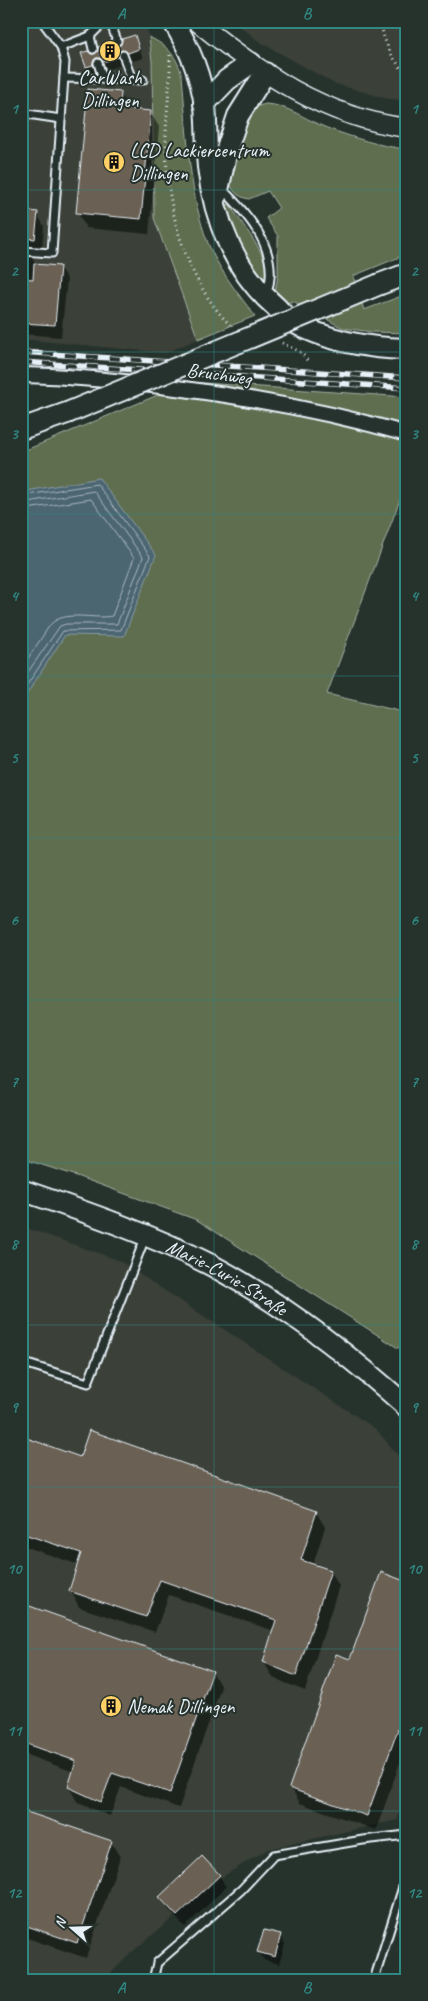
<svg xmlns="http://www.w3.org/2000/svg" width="428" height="2001" viewBox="0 0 428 2001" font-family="Caveat,sans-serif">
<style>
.built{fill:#3a4038}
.green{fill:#5e6e50;stroke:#a3b0a4}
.water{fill:#4c6571;stroke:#8a9da7}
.shadow{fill:#0007}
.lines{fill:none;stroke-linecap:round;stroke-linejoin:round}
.shore{stroke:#aab9c2;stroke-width:1}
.building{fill:#6a6053;stroke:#e8f1f8}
.service-casing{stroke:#e8f1f8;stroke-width:11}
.minor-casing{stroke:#e8f1f8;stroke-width:18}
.tertiary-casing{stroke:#e8f1f8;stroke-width:21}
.secondary-casing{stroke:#e8f1f8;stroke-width:24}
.path{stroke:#e8f1f8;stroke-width:3;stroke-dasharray:1 4;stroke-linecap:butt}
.service{stroke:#26332d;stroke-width:7}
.minor{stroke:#26332d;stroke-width:14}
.tertiary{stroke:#26332d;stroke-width:18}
.secondary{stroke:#26332d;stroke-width:20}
.rail-casing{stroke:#e8f1f8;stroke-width:5.5}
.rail{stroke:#26332d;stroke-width:4;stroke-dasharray:11;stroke-linecap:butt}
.secondary-bridge-casing{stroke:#e8f1f8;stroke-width:24;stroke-linecap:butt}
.secondary-bridge{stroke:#26332d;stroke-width:20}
.grid{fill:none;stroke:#308883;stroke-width:1;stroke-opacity:0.55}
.labels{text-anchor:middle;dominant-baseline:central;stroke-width:4;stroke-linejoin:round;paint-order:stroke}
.poi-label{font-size:20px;fill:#e8f1f8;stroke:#26332d;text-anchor:start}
.street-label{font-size:20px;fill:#e8f1f8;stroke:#26332d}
.neatline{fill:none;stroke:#308883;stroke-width:2}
.grid-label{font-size:16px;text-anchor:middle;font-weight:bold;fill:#308883}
</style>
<rect width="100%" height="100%" fill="#26332d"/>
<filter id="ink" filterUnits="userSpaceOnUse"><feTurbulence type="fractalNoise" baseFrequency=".02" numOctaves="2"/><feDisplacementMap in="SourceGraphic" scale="10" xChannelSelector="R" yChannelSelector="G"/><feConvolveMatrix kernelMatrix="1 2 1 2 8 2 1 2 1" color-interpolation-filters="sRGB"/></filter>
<g filter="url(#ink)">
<g class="built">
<path d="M21,21H145L149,37L152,61L154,218L198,339L165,353L21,339Z"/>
<path d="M233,21H407V101L384,98L333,83L260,42Z"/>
<path d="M21,1226L118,1260L376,1429L407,1466V1794L397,1820L268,1849L222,1877L132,1952L104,1980H21Z"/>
</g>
<g class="green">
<path d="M149,37C168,46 177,56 182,76C187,129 188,185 205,235C215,265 236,291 255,316L198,339L154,218L152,61Z"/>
<path d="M266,104C288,105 308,121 327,128C351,137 382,147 407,149V254L353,276L364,310L407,294V333L372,332L343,328L293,301L284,304L275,292L278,276V236L266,218L279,208L268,191L249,199C237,197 231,190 229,178C227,165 243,121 252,111C255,107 261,105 266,104Z"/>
<path d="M227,204L230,205C239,221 273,260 266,278H262C245,258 230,231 227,204Z"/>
<path d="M189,382L407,397V481L327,694L407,713V1345L398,1348L197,1220L79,1177L21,1158V452Z"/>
</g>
<path class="water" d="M99,478L156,555L124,636L65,635L21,703V492Z"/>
<g class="shadow">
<path d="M134,36L143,58L133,61L127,58L123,60L122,65L109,69L105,66H101L97,70V73L92,75L83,54L95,55L119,47Z"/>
<path d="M120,93L129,110L150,112L159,127L149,234L86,228L78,213Z"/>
<path d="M21,165L24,170L21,195Z"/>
<path d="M21,212L37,214L44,226L41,258H32L36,265L59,267L67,279L61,337L21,334Z"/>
<path d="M21,1438L80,1458L316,1512L325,1527L313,1565L330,1571L339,1586L305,1691L273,1678L264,1662L274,1631L169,1595L155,1632L79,1607L71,1591L79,1565L21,1545Z"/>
<path d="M407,1583V1743L376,1830L300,1803L291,1788L351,1661Z"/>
<path d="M21,1604L212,1672L221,1687L179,1808L121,1787L110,1816L78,1803L69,1787L74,1772L21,1753Z"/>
<path d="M21,1812L111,1842L120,1857L86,1958L21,1936Z"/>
<path d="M219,1875L226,1887L185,1927L168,1909L161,1897Z"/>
<path d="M280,1935L285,1944L279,1964L264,1960L259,1952Z"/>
<path d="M183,1973L196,1977L197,1980H181Z"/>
</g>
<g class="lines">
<g class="shore">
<path d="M21,496L97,484L150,556L121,630L63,631L21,694"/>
<path d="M21,503L94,491L143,557L117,624H66L60,626L21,682"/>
<path d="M21,510L91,499L134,558L112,616C93,620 64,609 50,625L21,669"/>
</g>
</g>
<g class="building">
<path d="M135,35L139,49L128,53L122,50L119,52L118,57L103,62L100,58H96L93,61V65L86,67L81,53L88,51L91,54H95L98,51V47L112,42L114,45L118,46L121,44L122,39Z"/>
<path d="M88,89L121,92L120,108L151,111L141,219L76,213Z"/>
<path d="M21,210L38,212L35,239L21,238Z"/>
<path d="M34,264L60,266L55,325L21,323V278L33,279Z"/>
<path d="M89,1430L317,1511L301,1560L331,1570L296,1676L263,1662L276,1620L160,1580L146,1617L69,1591L81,1553L21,1533V1436L80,1457Z"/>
<path d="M381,1572L407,1582V1704L367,1816L289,1788L336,1654L350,1659Z"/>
<path d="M21,1603L213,1671L170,1793L112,1773L101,1802L68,1787L76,1761L21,1742Z"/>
<path d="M21,1810L112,1841L77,1943L21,1924Z"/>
<path d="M202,1856L220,1875L177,1916L159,1897Z"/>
<path d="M264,1930L281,1934L275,1957L257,1952Z"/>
</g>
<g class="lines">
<g class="service-casing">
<g id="service">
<path d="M110,21L117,41"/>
<path d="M90,36L93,49"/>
<path d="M61,47L90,36L105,21"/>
<path d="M123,55L132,80"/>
<path d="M98,63L103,79"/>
<path d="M64,78L143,80"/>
<path d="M21,113L61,119"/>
<path d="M221,188C250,216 282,253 266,295"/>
<path d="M21,251L52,253L65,62L61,47L42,21"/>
<path d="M21,1362L88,1383L145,1238"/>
<path d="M153,1980L157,1963L241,1890L274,1855L363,1840L407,1835"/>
<path d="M374,1980L407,1874"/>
</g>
</g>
<g class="minor-casing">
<path id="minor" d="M21,375C76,376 130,382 184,389C260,399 333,413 407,434"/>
</g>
<g class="tertiary-casing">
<path id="tertiary" d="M196,21C260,73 323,117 407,128"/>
</g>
<g class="secondary-casing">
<g id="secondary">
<path d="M173,21C189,47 201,76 205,106C207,126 206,147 208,167C214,220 235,272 276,307C281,312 287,319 293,322C327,341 368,348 407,349"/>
<path d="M204,104L227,80L251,63"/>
<path d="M217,194L228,146L238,116L265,73"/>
<path d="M380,284L407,274"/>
<path d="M21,429L67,413"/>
<path id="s1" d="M21,1190C86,1212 150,1234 211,1265C282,1303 347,1353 407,1407"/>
</g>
</g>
<g class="path">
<path d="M381,21C383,44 393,58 407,76"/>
<path d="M170,55C171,83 166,111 166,139C165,204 184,280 232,327"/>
<path d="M282,343L302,353L309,363"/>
</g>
<use href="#service" class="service"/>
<use href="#minor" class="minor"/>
<use href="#tertiary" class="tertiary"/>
<use href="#secondary" class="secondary"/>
<g class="rail-casing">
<g id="rail">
<path d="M21,352L407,378"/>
<path d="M21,362L407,388"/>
</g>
</g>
<use href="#rail" class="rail"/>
<g class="secondary-bridge-casing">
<path id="secondary-bridge" d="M67,413L380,284"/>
</g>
<use href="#secondary-bridge" class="secondary-bridge"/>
</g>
</g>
<path class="grid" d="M214,21V1980M21,190H407M21,352H407M21,514H407M21,676H407M21,838H407M21,1000H407M21,1163H407M21,1325H407M21,1487H407M21,1649H407M21,1811H407"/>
<defs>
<g id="building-disc" transform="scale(1.125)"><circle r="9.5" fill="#ffd166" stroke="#26332d"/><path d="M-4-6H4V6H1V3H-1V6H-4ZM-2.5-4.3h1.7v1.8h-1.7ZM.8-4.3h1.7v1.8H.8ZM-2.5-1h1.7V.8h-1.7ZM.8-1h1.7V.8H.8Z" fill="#111"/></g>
</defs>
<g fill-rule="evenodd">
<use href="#building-disc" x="110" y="51"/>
<use href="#building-disc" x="114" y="162"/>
<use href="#building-disc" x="111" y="1706"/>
</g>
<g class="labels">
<g class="poi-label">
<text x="110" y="77" text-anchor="middle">CarWash<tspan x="110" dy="23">Dillingen</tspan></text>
<text x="130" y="150">LCD Lackiercentrum<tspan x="130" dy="23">Dillingen</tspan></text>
<text x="127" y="1706">Nemak Dillingen</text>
</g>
<g class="street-label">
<text transform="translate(219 374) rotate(8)">Bruchweg</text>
<text stroke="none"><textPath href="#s1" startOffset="224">Marie-Curie-Straße</textPath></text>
</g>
</g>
<rect width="428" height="2001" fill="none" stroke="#26332d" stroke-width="55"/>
<g transform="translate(72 1928) rotate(290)" stroke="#26332d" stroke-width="4" paint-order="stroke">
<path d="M0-4L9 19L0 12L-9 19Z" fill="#e8f1f8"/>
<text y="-8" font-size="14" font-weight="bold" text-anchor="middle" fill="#e8f1f8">N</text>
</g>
<rect x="28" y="28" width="372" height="1946" class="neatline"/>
<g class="grid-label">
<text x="121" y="19">A</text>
<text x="307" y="19">B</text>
<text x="14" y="114">1</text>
<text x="414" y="114">1</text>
<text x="14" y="276">2</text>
<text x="414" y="276">2</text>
<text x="14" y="439">3</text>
<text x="414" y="439">3</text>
<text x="14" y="601">4</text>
<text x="414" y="601">4</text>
<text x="14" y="763">5</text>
<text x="414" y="763">5</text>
<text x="14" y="925">6</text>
<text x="414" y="925">6</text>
<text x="14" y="1087">7</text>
<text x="414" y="1087">7</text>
<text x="14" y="1249">8</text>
<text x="414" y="1249">8</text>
<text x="14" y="1412">9</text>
<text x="414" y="1412">9</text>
<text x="14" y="1574">10</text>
<text x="414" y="1574">10</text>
<text x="14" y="1736">11</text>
<text x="414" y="1736">11</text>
<text x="14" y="1898">12</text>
<text x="414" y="1898">12</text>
<text x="121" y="1993">A</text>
<text x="307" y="1993">B</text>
</g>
</svg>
